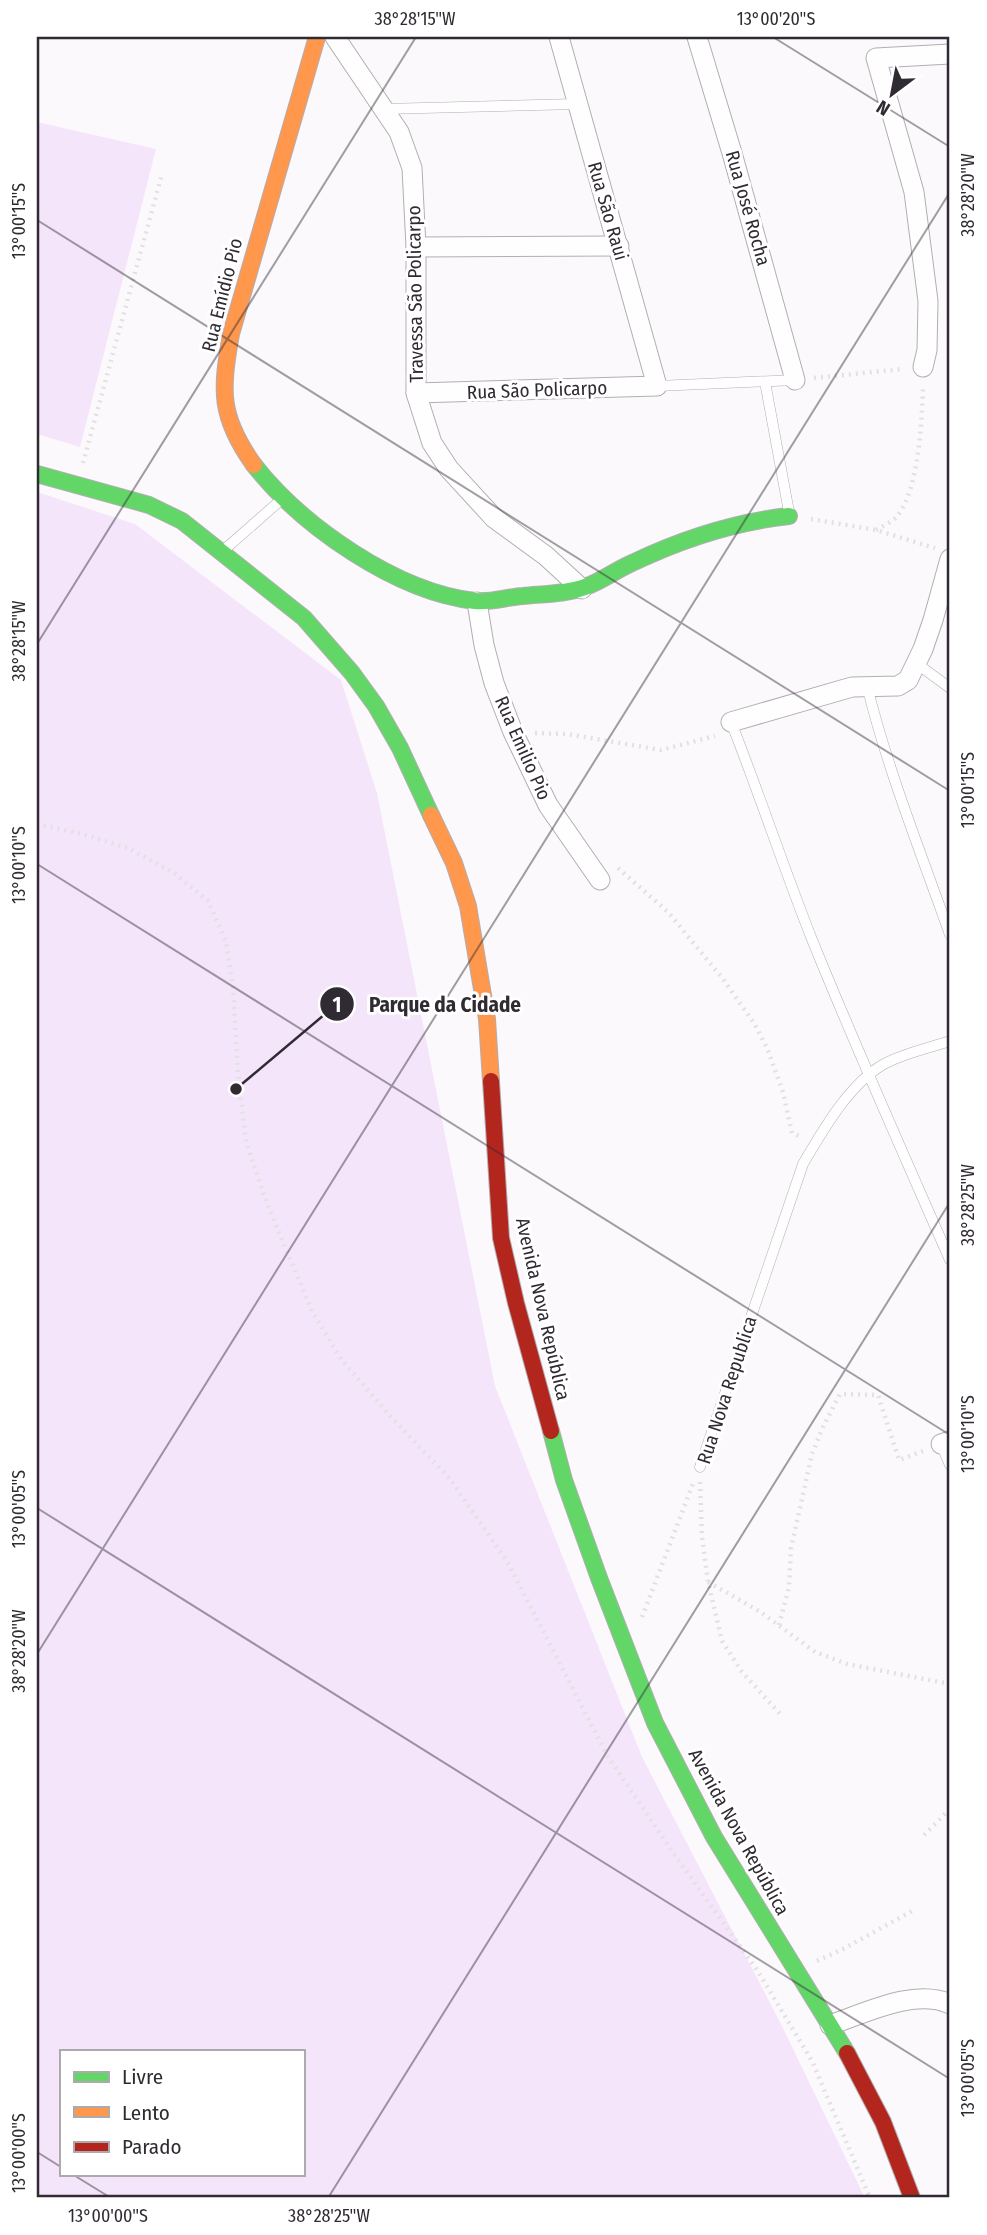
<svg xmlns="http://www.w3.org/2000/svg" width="987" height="2235" viewBox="0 0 987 2235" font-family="'Fira Sans Condensed',sans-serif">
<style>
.green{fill:#f5e5fb;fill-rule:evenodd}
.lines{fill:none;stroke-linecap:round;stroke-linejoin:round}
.lane-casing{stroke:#b2aeb3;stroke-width:11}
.street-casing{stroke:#b2aeb3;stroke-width:21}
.fast-casing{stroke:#b2aeb3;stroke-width:18}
.slow-casing{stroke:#b2aeb3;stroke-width:18}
.jam-casing{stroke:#b2aeb3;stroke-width:18}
.path{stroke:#e2e0e2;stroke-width:4.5;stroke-dasharray:2 5;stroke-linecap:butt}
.lane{stroke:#fffeff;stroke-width:10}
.street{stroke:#fffeff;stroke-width:19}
.fast{stroke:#63d668;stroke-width:16}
.slow{stroke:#ff974d;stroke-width:16}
.jam{stroke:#b3261e;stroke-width:16}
.ticks{fill:none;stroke:#302b32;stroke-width:2;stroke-opacity:0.45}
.labels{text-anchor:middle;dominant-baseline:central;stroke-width:6;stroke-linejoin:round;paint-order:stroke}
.street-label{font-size:19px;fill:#302b32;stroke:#fff}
.leader{fill:none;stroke:#302b32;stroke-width:2.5}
.callout-dot{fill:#302b32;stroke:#fff;stroke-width:2.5}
.mark-label{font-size:21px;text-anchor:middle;font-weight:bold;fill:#fff}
.callout-label{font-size:21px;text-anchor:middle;font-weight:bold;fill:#302b32;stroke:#fff;stroke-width:6;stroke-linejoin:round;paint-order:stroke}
.neatline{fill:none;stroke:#302b32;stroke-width:2.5}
.ticks-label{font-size:18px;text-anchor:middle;fill:#302b32}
</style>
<rect width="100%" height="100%" fill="#fcf9fd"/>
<g class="green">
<path d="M37,122L156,149L80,447L37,434Z"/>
<path d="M37,492L135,524L341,680L377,793L495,1386L642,1757L781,2024L865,2198H37ZM61,2051H303V2174H61Z"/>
</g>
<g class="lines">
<g class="lane-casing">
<g id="lane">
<path d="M384,109L577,104"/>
<path d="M765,382L789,512"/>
<path d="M657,386L795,380"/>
<path d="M225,549L282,499"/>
<path d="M916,663L950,688"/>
<path d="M867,686C888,771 921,853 950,935"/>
<path d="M731,722C759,793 783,866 811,937C855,1046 903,1153 950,1260"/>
<path d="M941,1444L950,1465"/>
<path d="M700,1467L803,1164C823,1130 849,1084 884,1064C904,1053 929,1048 950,1041"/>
</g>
</g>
<g class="street-casing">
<g id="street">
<path d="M335,37L399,132L412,168L416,247V393L432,443L449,469L494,518L546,556L582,589"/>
<path d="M697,37L732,153L795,380"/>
<path d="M416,247L619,246"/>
<path d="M923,367L927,350L928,301L914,192L876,58L950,54"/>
<path d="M416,393L657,386L559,37"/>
<path d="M477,602L484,645L494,683L513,732L548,805L600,880"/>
<path d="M731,722L852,687L898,686L908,680L923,649L933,620L950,559"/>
<path d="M941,1444L950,1441"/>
<path d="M830,2025C866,2013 914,1988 950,2004"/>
</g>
</g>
<g class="fast-casing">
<g id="fast">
<path d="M254,465C302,526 396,592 475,601C490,603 507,597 523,596C543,594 566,594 585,587C602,581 616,570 632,563C682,539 734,522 789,516"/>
<path d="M37,474L149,505L182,521L304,618L352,673L376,706L400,748L431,815"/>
<path d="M551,1431L564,1480L599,1578L655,1723L714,1837L847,2053"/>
</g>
</g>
<g class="slow-casing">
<g id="slow">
<path d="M254,465C219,416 221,391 231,334L317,37"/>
<path d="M431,815L454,863L468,906L487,1019L491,1081"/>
</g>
</g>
<g class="jam-casing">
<g id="jam">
<path d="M491,1081L501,1238L516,1303L551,1431"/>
<path d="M847,2053L883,2122L912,2198"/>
</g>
</g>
<g class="path">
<path d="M814,378L902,369"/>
<path d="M83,463L162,174"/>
<path d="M811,519L876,530L935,548"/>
<path d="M876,530C883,526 894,521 898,515C919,487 922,420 923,386"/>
<path d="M535,733L567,734L661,750L715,736"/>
<path d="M37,824L82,834L128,848L174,873L208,901L226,941L233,988L238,1073L246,1142L267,1204L313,1313L341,1359L391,1417L450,1479L508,1563L607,1755L674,1854L757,1970L812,2061L870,2198"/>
<path d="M618,868L668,912L723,979L754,1023L767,1048L783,1092L792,1133L801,1137"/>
<path d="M700,1482L702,1537L708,1582L722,1641L742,1672L780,1714"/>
<path d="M708,1582L759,1611L815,1652L847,1664L950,1684"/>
<path d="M642,1617L694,1481"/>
<path d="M779,1625L789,1587L791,1548L812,1454L823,1427L840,1394L878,1395L899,1460L923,1451"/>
<path d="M924,1835L950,1809"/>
<path d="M817,1961L845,1948L912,1911"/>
</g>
<use href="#lane" class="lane"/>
<use href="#street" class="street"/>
<use href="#fast" class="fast"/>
<use href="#slow" class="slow"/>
<use href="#jam" class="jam"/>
</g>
<path class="ticks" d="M773,37L950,147M37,220L950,791M37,644L416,37M37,864L950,1435M37,1508L950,2079M37,1654L950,192M37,2152L61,2167M72,2174L111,2198M328,2198L950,1202"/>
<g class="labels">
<g class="street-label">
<text transform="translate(748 208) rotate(74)">Rua José Rocha</text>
<text transform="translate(608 211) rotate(74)">Rua São Raui</text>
<text transform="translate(415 294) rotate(-91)">Travessa São Policarpo</text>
<text transform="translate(222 295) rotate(-76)">Rua Emídio Pio</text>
<text transform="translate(537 390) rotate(-2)">Rua São Policarpo</text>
<text transform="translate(523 748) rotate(66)">Rua Emilio Pio</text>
<text transform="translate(543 1309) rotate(77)">Avenida Nova República</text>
<text transform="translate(727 1390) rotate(-72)">Rua Nova Republica</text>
<text transform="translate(739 1832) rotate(61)">Avenida Nova República</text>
</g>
</g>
<path class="leader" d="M236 1089L337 1004"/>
<g class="callout-dot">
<circle cx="236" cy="1089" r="7"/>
<circle cx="337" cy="1004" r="18"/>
</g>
<g class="mark-label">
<text x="337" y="1012">1</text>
</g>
<g class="callout-label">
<text x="445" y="1012">Parque da Cidade</text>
</g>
<rect width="987" height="2235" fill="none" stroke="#ffffff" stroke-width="77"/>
<rect x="60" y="2050" width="245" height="126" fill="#ffffff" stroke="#acaaad" stroke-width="2"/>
<rect x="74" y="2072" width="35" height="10" fill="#63d668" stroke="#acaaad" stroke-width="2"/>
<text x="122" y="2084" font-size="21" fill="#302b32">Livre</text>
<rect x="74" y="2107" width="35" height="10" fill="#ff974d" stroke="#acaaad" stroke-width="2"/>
<text x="122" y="2120" font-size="21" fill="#302b32">Lento</text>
<rect x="74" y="2142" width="35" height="10" fill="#b3261e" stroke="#acaaad" stroke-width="2"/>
<text x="122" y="2154" font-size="21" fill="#302b32">Parado</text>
<g transform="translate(892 94) rotate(212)" stroke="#ffffff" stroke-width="5" paint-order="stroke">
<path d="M0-5L12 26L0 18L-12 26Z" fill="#302b32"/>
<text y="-10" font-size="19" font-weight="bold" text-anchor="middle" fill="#302b32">N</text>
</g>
<rect x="38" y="38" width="910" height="2158" class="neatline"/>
<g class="ticks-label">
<text x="415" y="25">38°28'15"W</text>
<text x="776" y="25">13°00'20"S</text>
<text transform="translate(968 195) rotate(-90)" y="6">38°28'20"W</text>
<text transform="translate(19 221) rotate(-90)" y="6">13°00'15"S</text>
<text transform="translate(19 641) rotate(-90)" y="6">38°28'15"W</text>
<text transform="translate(968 790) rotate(-90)" y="6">13°00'15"S</text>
<text transform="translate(19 865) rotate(-90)" y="6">13°00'10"S</text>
<text transform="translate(968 1205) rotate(-90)" y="6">38°28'25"W</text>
<text transform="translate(968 1434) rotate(-90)" y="6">13°00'10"S</text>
<text transform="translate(19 1509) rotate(-90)" y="6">13°00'05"S</text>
<text transform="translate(19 1651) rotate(-90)" y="6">38°28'20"W</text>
<text transform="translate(968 2078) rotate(-90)" y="6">13°00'05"S</text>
<text transform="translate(19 2153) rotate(-90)" y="6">13°00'00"S</text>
<text x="108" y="2222">13°00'00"S</text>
<text x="329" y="2222">38°28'25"W</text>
</g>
</svg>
